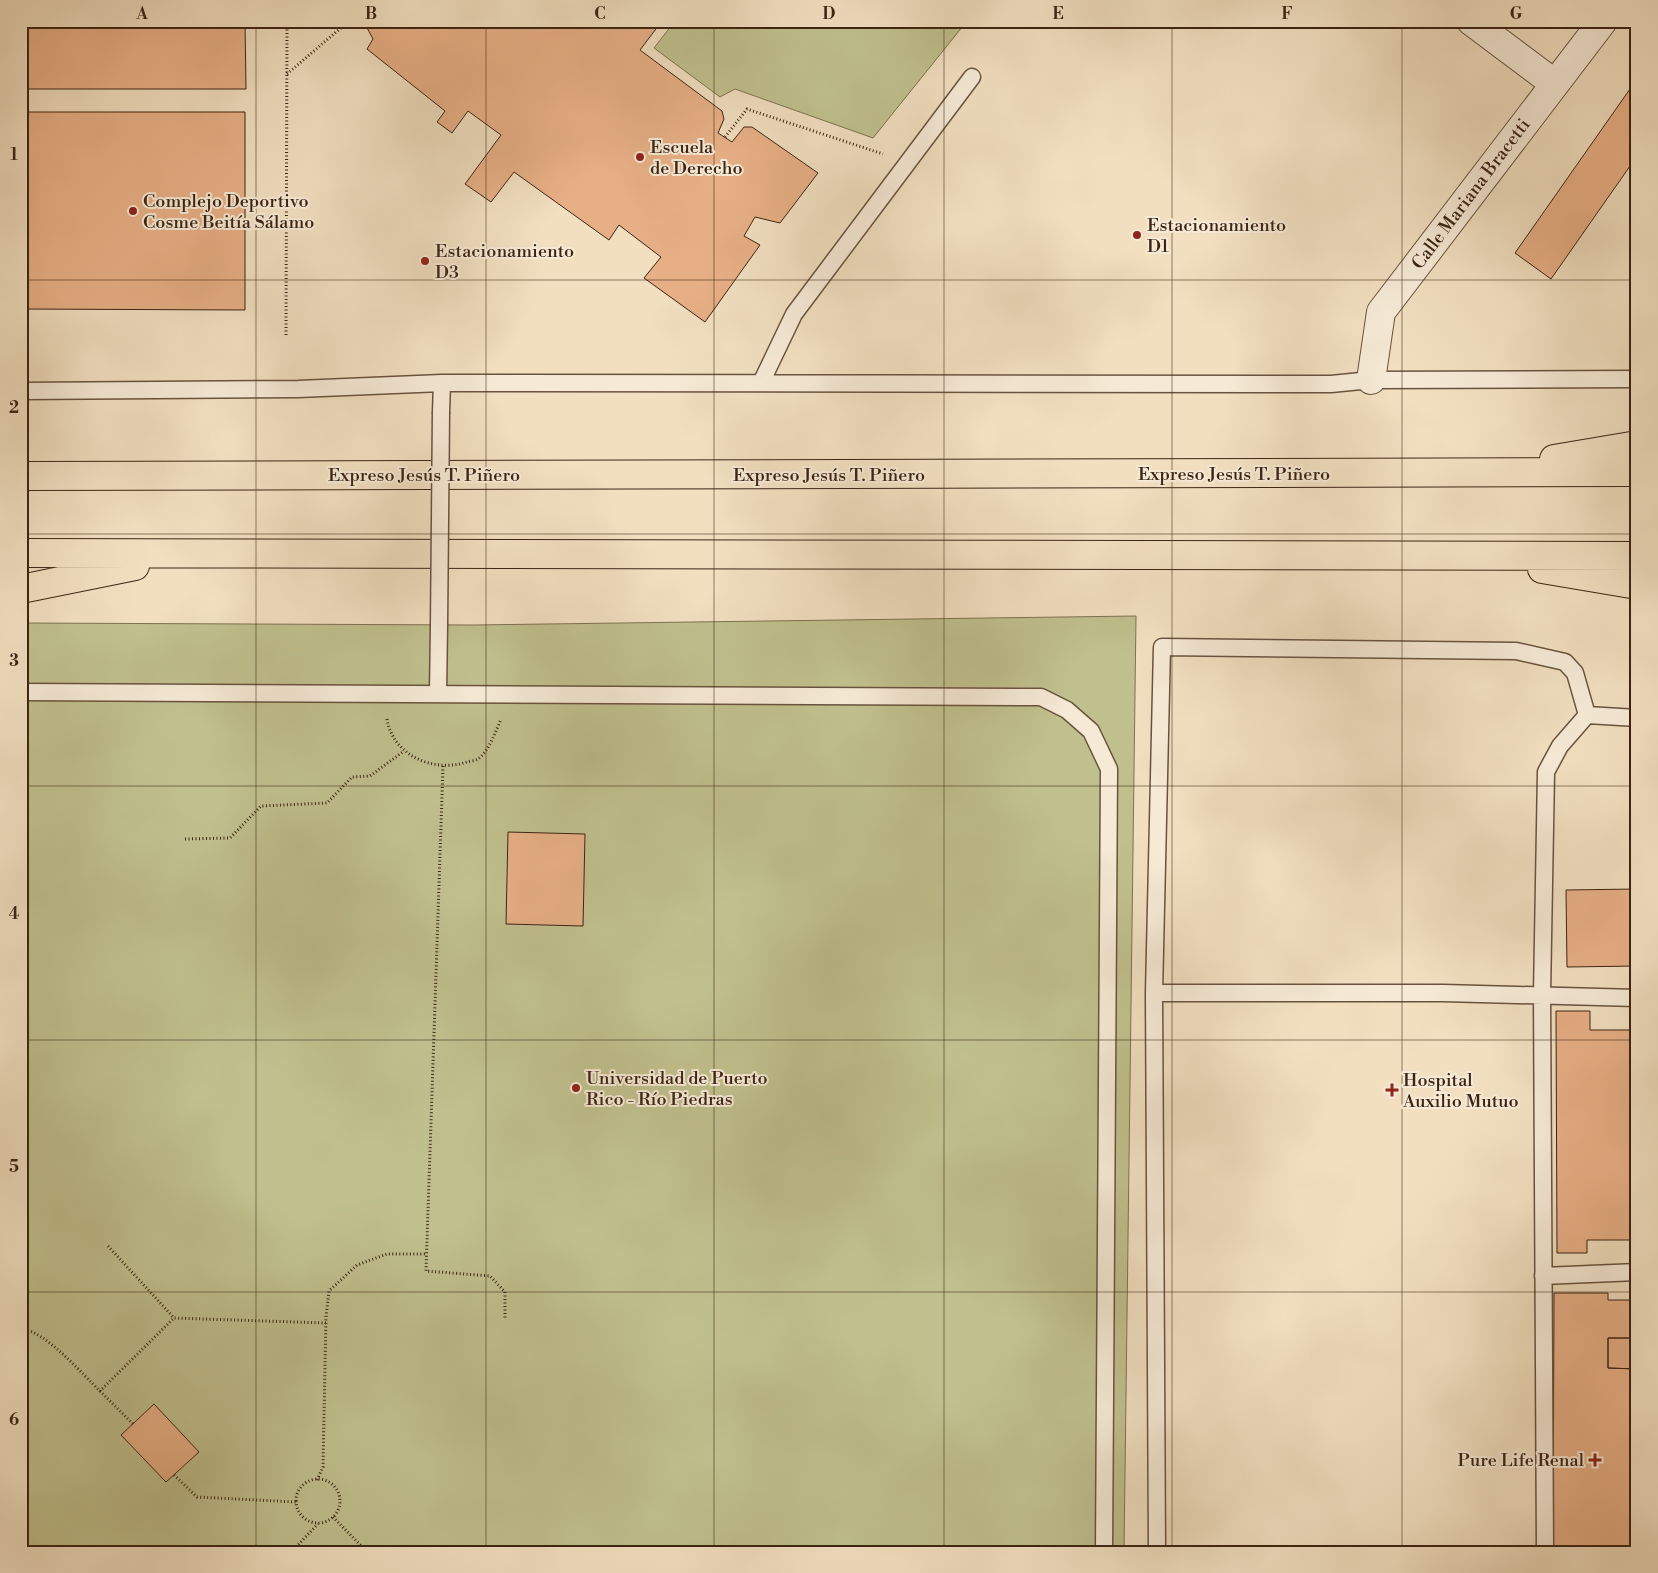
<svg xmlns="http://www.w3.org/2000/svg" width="1658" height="1573" viewBox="0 0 1658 1573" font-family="'Libre Bodoni',serif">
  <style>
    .green { fill: #c0c08e; stroke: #7e7250 }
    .building { fill: #e7af86; stroke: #3c2413 }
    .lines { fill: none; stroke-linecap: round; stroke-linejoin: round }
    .lane-casing { stroke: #69533e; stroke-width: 19 }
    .street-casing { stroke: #69533e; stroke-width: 30 }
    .highway-casing { stroke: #3c2413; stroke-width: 30 }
    .path { stroke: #3c2413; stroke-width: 3; stroke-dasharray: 1 2.5; stroke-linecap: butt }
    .lane { stroke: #f6ead6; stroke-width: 16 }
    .street { stroke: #f6ead6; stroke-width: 28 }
    .highway { stroke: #f1dfc0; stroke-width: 28 }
    .lane-bridge-casing { stroke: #69533e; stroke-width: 19; stroke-linecap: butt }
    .lane-bridge { stroke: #f6ead6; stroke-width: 16 }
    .grid { fill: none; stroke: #3c2413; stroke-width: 1; stroke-opacity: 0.55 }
    .poi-dot { fill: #8f2418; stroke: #f6ead6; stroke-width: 2 }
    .labels { text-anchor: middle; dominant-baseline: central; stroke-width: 4; stroke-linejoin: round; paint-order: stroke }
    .poi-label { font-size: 18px; fill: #3c2413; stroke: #f6ead6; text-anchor: start }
    .street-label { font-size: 18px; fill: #3c2413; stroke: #f6ead6 }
    .neatline { fill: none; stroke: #3c2413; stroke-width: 2 }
    .grid-label { font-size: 16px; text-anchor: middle; font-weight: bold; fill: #3c2413 }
  </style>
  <rect width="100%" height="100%" fill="#f1dfc0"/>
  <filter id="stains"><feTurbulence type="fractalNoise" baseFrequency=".004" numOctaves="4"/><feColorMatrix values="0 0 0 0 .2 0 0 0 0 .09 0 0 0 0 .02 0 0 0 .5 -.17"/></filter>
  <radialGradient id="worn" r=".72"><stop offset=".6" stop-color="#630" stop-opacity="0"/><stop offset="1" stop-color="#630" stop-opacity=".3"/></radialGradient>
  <!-- green -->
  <path class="green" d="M675 21H967L873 138 735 89 720 97 654 48Z
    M1136 616 1124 1552H21V623L474 625Z"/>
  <!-- building -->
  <path class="building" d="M21 21H245L246 89H21Z
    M370 21H662L640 50 722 111 724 119 718 133 732 142 744 127H752L818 173 780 223 755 217 744 236 760 245 705 322 644 278 661 257 619 225 609 240 514 172 491 202 465 184 501 135 468 111 452 133 437 122 445 111 367 49 373 39 366 26Z
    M1637 79V156L1551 279 1515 253Z
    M21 112H245V310L21 309Z
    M508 832 585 834 583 926 506 924Z
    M1637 889V966L1567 967 1566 890Z
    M1556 1011H1590V1030H1635V1240H1587V1253H1557Z
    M1554 1293H1608V1300H1637V1338H1608V1368L1637 1369V1552H1553Z
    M1608 1338H1637V1369L1608 1368Z
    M154 1404 199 1452 166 1482 121 1435Z"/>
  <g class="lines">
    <!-- lane casing -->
    <g class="lane-casing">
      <path id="lane" d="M761 383 794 314 972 77
        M21 391 298 389 442 383 1331 384 1371 380 1637 379
        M441 412 442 383
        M21 692 1041 697 1067 710 1091 731 1109 769 1104 1552
        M438 694 439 626
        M1154 993H1443L1637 998
        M1543 1276 1637 1272
        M1157 1552 1154 993 1162 647 1516 651 1565 662 1575 673 1587 715 1637 718
        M1545 1552 1542 994 1546 772 1560 746 1587 715"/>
    </g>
    <!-- street casing -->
    <g class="street-casing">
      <path id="street" d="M1471 21 1555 84
        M1371 380 1381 312 1603 21"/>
    </g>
    <!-- highway casing -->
    <g class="highway-casing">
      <path id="highway" d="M1554 459 1637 445
        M21 476 1637 472
        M21 553 1637 556
        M1542 569 1637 585
        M21 589 135 566"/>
    </g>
    <!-- path -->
    <path class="path" d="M287 74 349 21
      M725 137 747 109 883 154
      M286 335 287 21
      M387 719C393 756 434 773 467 762 470 761 475 761 478 759 489 751 496 731 501 719
      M443 766 426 1271 490 1276 505 1292V1318
      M185 839 230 838 261 806 327 803 352 777 370 776 404 751
      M108 1246 174 1318
      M21 1329C45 1330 83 1375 100 1391L174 1318 326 1323
      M100 1391 133 1424
      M174 1475 197 1497 296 1502
      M296 1501a22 22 0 1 1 44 0a22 22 0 1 1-44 0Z
      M317 1480 323 1467 326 1317 329 1291 357 1265 387 1254H426
      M333 1517 367 1552
      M291 1552 318 1524"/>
    <!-- lane -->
    <use href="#lane" class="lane"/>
    <!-- street -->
    <use href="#street" class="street"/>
    <!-- highway -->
    <use href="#highway" class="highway"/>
    <!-- lane-bridge casing -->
    <g class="lane-bridge-casing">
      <path id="lane-bridge" d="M439 626 441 412"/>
    </g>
    <!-- lane-bridge -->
    <use href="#lane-bridge" class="lane-bridge"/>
  </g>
  <!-- grid -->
  <path class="grid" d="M256 21V1552M486 21V1552M714 21V1552M944 21V1552M1172 21V1552M1402 21V1552M21 280H1637M21 534H1637M21 786H1637M21 1040H1637M21 1292H1637"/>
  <!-- markers -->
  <g class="poi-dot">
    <circle cx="640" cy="157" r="5"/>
    <circle cx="133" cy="211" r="5"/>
    <circle cx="1137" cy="235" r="5"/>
    <circle cx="425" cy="261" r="5"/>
    <circle cx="576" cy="1088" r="5"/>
    <path d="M1389.5 1082.5h5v5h5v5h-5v5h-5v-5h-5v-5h5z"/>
    <path d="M1592.5 1452.5h5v5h5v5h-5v5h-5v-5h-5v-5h5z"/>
  </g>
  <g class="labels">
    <!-- poi labels -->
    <g class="poi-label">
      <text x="650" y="147">Escuela<tspan x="650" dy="21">de Derecho</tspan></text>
      <text x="143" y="201">Complejo Deportivo<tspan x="143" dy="21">Cosme Beitía Sálamo</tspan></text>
      <text x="1147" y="225">Estacionamiento<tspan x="1147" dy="21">D1</tspan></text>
      <text x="435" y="251">Estacionamiento<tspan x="435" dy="21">D3</tspan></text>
      <text x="586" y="1078">Universidad de Puerto<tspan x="586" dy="21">Rico - Río Piedras</tspan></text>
      <text x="1403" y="1080">Hospital<tspan x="1403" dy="21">Auxilio Mutuo</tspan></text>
      <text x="1584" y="1460" text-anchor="end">Pure Life Renal</text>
    </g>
    <!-- street labels -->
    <g class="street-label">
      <text transform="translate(1471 194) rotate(-53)">Calle Mariana Bracetti</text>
      <text x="1234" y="474">Expreso Jesús T. Piñero</text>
      <text x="424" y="475">Expreso Jesús T. Piñero</text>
      <text x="829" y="475">Expreso Jesús T. Piñero</text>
    </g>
  </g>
  <!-- margin -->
  <rect width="1658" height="1573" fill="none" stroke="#f1dfc0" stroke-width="55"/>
  <rect x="28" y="28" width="1602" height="1518" class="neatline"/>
  <g class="grid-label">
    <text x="142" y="19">A</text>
    <text x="371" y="19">B</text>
    <text x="600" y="19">C</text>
    <text x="829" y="19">D</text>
    <text x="1058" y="19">E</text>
    <text x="1287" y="19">F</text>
    <text x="1516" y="19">G</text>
    <text x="14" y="160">1</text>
    <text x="14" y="413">2</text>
    <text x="14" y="666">3</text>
    <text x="14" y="919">4</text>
    <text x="14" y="1172">5</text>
    <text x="14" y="1425">6</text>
  </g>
  <rect width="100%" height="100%" filter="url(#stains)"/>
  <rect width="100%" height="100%" fill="url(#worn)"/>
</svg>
